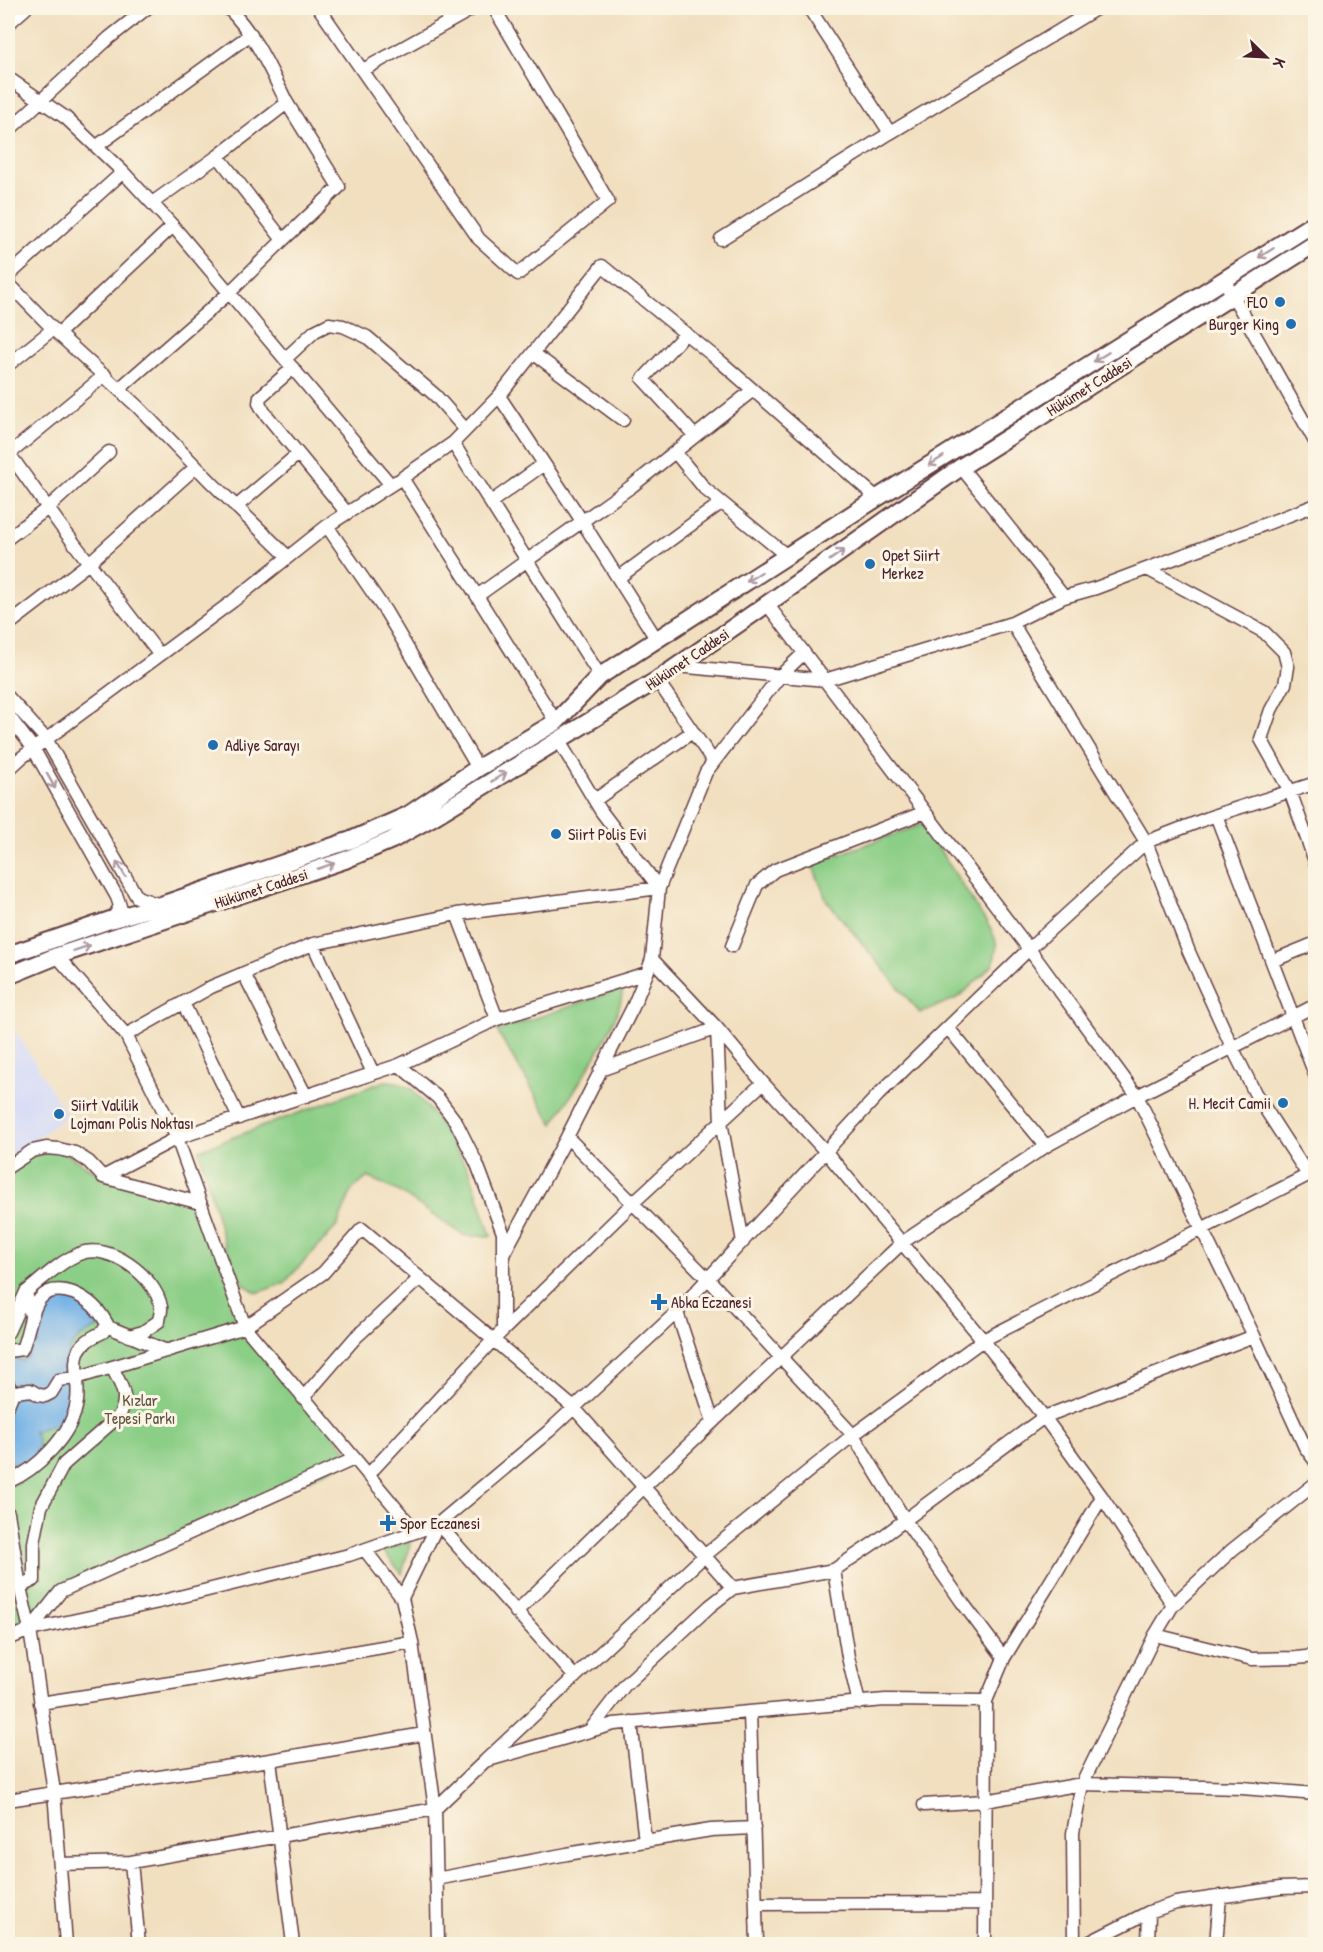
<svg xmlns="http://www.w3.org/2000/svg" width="1323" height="1952" viewBox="0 0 1323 1952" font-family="'Patrick Hand',sans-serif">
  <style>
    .built { fill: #d2d9f9 }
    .green { fill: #8bce86; stroke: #6a7658; stroke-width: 1.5 }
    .water { fill: #74b2e7; stroke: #5f6889; stroke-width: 1.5 }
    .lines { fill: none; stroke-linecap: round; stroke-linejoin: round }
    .minor-casing { stroke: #633c41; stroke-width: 15 }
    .major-casing { stroke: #633c41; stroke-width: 20 }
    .minor { stroke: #fff; stroke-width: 12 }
    .major { stroke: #fff; stroke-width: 16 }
    .oneway { stroke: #ae9aa0 }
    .poi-dot { fill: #1f6fb2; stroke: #fcf5e5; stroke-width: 2 }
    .labels { text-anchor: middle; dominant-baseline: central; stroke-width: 6; stroke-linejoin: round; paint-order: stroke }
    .poi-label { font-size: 16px; fill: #4a1f2b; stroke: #fcf5e5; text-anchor: start }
    .street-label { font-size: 16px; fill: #4a1f2b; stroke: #fcf5e5 }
    .park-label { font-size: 16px; fill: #5e5446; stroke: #fcf5e5 }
  </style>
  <rect width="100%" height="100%" fill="#fcf5e5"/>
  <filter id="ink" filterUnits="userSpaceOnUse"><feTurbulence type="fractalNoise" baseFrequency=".0167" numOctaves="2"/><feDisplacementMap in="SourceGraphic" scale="12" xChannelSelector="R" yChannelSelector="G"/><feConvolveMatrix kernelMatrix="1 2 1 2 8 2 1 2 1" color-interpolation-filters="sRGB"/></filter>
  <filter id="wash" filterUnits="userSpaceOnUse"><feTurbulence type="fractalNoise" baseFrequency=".008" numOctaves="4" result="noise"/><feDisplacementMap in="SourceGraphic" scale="24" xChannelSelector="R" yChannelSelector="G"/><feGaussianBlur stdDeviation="1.35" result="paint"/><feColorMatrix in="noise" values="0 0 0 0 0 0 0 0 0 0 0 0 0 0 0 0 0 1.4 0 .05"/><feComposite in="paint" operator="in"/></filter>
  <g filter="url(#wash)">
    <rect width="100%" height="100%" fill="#f1dfbf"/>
    <!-- built -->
    <path class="built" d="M8 1018 67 1116 8 1159Z"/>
    <!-- green -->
    <path class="green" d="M923 824 992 931 997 945 993 965 959 997 920 1013 827 901 812 864Z
      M622 989C625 1018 570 1096 553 1124L497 1031Z
      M385 1081 397 1082 412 1089 436 1118 470 1172 491 1236H465L398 1191 368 1177 352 1190 337 1226 284 1283 257 1293 246 1286 229 1262 199 1150Z
      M59 1149 103 1177 200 1203 245 1327 354 1459 61 1591 30 1630 8 1639V1167L16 1160Z
      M411 1541 402 1574 382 1550Z"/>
    <!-- water -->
    <path class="water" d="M60 1295C79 1301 89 1305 101 1321L100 1326C90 1332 78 1336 71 1348 59 1368 84 1404 64 1419 56 1425 44 1428 34 1431 36 1437 39 1444 38 1450 35 1465 19 1468 8 1460V1355L22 1361 27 1357 28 1344H37C37 1320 32 1301 60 1295Z"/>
  </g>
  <g filter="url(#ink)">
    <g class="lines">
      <!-- minor casing -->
      <g class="minor-casing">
        <path id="minor" d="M319 8 479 239 518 274 608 201 494 8
          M1074 8 1080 18
          M8 24 26 8
          M363 70 474 8
          M8 78 66 118 123 172 173 226 391 485
          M8 131 109 38 147 8
          M890 133 1097 8
          M97 146 251 34
          M152 203 218 156 287 103C270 69 255 34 228 8
          M721 239 890 133 809 8
          M283 240 339 187 287 103
          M8 276 123 172
          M1224 280 1316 443
          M8 283 53 329 138 407 212 483 288 557
          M59 333 173 226
          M686 333 643 379 695 436
          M533 353 623 420
          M285 359 315 331 329 324 343 326 367 337 435 395 465 429
          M8 365 53 329
          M293 368 260 397 259 403 264 412 347 513
          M119 389 229 293 283 240 218 156
          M499 396 582 521 657 640
          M453 443 600 676
          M8 452 60 525 159 654
          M675 452 705 489 787 556
          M8 455 105 375
          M961 467 1064 597
          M491 502 544 464
          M236 507 298 454
          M327 526 386 612 478 768
          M8 538 48 508 109 452
          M1147 569 1264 632 1284 652 1288 667 1285 684 1271 710 1261 739 1290 791 1316 864
          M618 578 721 503
          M477 596 402 478 453 443 499 396 602 266 721 362 877 498
          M767 604 1029 949 1137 1096 1254 1336 1305 1447 1316 1462
          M1012 623 1146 842 1189 952 1232 1047 1255 1093 1308 1175
          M8 625 89 563 196 467
          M677 666 825 680 1012 623 1064 597 1096 588 1316 505
          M657 680 713 761
          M8 697 46 739 137 897 160 905
          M8 715 33 748 117 897 120 906 113 919
          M556 722 477 596 632 486 753 390
          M8 770 21 758 233 601 327 526 397 481
          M595 800 692 732
          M1216 815 1316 1077
          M457 914 497 1019
          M313 944 457 914 659 888 601 811 559 741
          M732 946 757 885 775 870 925 812
          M57 956 126 1035
          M652 959 717 1028 763 1083 826 1152 983 1340 1044 1417 1102 1497 1173 1605
          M1272 961 1316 943
          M244 974 306 1096
          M183 1003 239 1118
          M717 1028 721 1122 743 1242
          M948 1028 1046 1146
          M399 1065 438 1098 456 1122 477 1164 503 1233V1330
          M600 1070 717 1028
          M567 1137 712 1283 853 1435 905 1520 962 1602 1004 1658
          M8 1167 32 1151 46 1148 59 1149 75 1153 89 1162 103 1177 200 1203
          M103 1177 177 1138 126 1035 211 987 313 944 373 1073
          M503 1255 567 1137 633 1007 647 973 652 959 659 888 706 772 780 676 804 653
          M26 1292C40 1281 62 1260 79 1254 109 1241 156 1277 161 1307 162 1311 159 1317 159 1321L143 1332 129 1336
          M677 1312 713 1422
          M106 1326 167 1351
          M8 1332 26 1292 31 1316
          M8 1351 22 1349C33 1323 30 1279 73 1293 88 1299 99 1309 107 1324L103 1332C62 1350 81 1367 77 1401 73 1435 36 1470 8 1482
          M8 1384 12 1395 8 1405
          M8 1393 30 1390 39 1395 45 1396 51 1393 59 1380 76 1378 245 1327 323 1273 362 1229 574 1408 733 1588
          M303 1398 355 1338 420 1278
          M368 1475 494 1339 636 1200 763 1083
          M8 1513 20 1587
          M438 1524 575 1677
          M416 1532 245 1327 177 1138 399 1065 497 1019 647 973
          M365 1550 402 1598 412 1642 435 1809 438 1944
          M834 1570 848 1657 859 1703
          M402 1598 438 1524
          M516 1612 644 1487 903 1242 1046 1146 1137 1096 1316 1005
          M30 1630 61 1591 354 1459
          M1155 1635 1252 1659 1296 1658 1316 1656
          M8 1639 30 1630 159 1602 349 1555 438 1524 549 1431 677 1312 879 1094 1029 949 1146 842 1216 815 1316 783
          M40 1703 177 1682 412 1642
          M750 1712 757 1944
          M631 1722 645 1841
          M591 1729 625 1685 710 1606 733 1588 834 1570 874 1543 1044 1417 1254 1336
          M270 1760 293 1944
          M485 1761 704 1556 853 1435 983 1340 1316 1171
          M8 1800 270 1760 424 1734
          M924 1805 985 1801 1082 1784 1242 1788 1316 1794
          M131 1862 139 1944
          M60 1864 131 1862 435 1809 485 1761 614 1724 885 1700 986 1701
          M436 1879 567 1854 711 1830 754 1828
          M756 1904 985 1903
          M66 1944 54 1792 30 1630 20 1587 34 1580V1543L41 1507 64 1464 119 1416C130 1396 121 1386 112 1367
          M985 1944 986 1701 1004 1658 1102 1497
          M1074 1944 1073 1833 1082 1784 1155 1635 1173 1605 1232 1550 1316 1483
          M1086 1944 1149 1912 1176 1903 1280 1888 1316 1887
          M1148 1944 1149 1912
          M1216 1944 1220 1896"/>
      </g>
      <!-- major casing -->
      <g class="major-casing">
        <path id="major" d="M8 955 113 919 161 905 351 840 408 815 478 768 556 722 600 676 877 498 1316 222
          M8 976 57 956 345 860 392 840 433 817 657 680 767 604 961 467 1316 243"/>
      </g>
      <!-- minor -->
      <use href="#minor" class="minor"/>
      <!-- major -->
      <use href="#major" class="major"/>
    </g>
    <!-- one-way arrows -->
    <defs><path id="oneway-shaft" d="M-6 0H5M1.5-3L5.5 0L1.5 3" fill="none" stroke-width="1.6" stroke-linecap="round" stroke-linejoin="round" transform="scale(1.5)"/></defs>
    <g class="oneway">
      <use href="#oneway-shaft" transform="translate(1266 253) rotate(148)"/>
      <use href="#oneway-shaft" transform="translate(1101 357) rotate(148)"/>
      <use href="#oneway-shaft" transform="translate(936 461) rotate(148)"/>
      <use href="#oneway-shaft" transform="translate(837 555) rotate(-35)"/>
      <use href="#oneway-shaft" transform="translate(754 577) rotate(147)"/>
      <use href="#oneway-shaft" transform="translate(499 777) rotate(-31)"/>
      <use href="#oneway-shaft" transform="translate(51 781) rotate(61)"/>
      <use href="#oneway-shaft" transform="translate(326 866) rotate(-18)"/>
      <use href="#oneway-shaft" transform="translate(121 869) rotate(-120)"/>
      <use href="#oneway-shaft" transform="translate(82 948) rotate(-18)"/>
    </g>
  </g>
  <!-- markers -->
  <g class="poi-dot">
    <circle cx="1280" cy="302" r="6"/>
    <circle cx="1291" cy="324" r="6"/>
    <circle cx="870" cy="564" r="6"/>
    <circle cx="213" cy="745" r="6"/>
    <circle cx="556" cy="834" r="6"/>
    <circle cx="1283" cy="1103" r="6"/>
    <circle cx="59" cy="1114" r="6"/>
    <path d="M656 1293h6v6h6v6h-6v6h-6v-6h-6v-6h6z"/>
    <path d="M385 1514h6v6h6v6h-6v6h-6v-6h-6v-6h6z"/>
  </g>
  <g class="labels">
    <!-- poi labels -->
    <g class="poi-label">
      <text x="1268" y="302" text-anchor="end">FLO</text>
      <text x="1279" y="324" text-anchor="end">Burger King</text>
      <text x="882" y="555">Opet Siirt<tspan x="882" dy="18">Merkez</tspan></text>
      <text x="225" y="745">Adliye Sarayı</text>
      <text x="568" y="834">Siirt Polis Evi</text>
      <text x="1271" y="1103" text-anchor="end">H. Mecit Camii</text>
      <text x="71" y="1105">Siirt Valilik<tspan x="71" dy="18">Lojmanı Polis Noktası</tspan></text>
      <text x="671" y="1302">Abka Eczanesi</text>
      <text x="400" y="1523">Spor Eczanesi</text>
    </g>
    <!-- street labels -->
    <g class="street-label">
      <text transform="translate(1089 386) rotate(-32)">Hükümet Caddesi</text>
      <text transform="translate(687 659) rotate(-34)">Hükümet Caddesi</text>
      <text transform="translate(261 888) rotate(-18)">Hükümet Caddesi</text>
    </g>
    <!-- park labels -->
    <g class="park-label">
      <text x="140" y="1400">Kızlar<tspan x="140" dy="18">Tepesi Parkı</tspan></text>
    </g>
  </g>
  <!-- margin -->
  <rect width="1323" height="1952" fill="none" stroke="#fcf5e5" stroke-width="30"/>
  <!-- north arrow -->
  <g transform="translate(1266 57) rotate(114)" stroke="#fcf5e5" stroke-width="4.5" paint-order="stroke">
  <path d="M0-4.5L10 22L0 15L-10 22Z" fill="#4a1f2b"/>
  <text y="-9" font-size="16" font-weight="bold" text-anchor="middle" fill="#4a1f2b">K</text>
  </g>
</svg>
